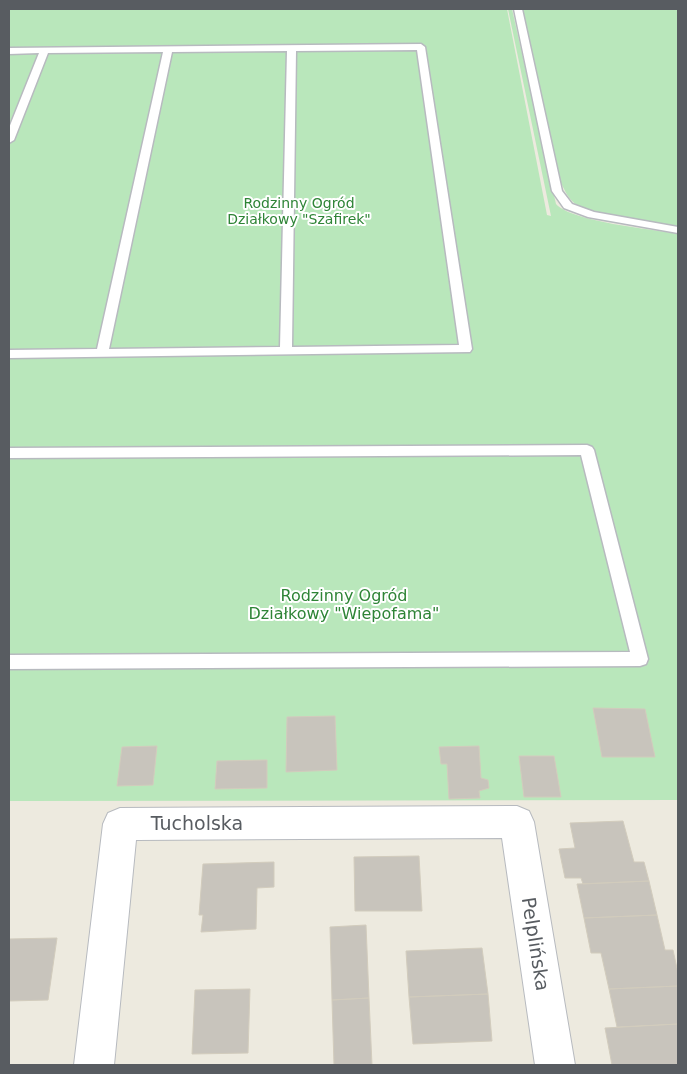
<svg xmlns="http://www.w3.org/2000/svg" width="687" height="1074" viewBox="0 0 687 1074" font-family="'DejaVu Sans',sans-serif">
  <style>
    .green { fill: #b9e7bb }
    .building { fill: #c8c4bc; stroke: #d2ccbd }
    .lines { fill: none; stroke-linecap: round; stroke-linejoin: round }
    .service-casing { stroke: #b7babf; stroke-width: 3 }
    .minor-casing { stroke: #b7babf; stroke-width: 2 }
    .service { fill: #fff; fill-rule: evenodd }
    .minor { fill: #fff; fill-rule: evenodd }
    .labels { text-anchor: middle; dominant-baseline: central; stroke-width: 4; stroke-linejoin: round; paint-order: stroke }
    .far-park-label { font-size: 14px; fill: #2e8436; stroke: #fff }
    .park-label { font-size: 16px; fill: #2e8436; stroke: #fff }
    .near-street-label { font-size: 19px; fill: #585c61; stroke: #fff }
  </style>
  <rect width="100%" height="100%" fill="#edeadf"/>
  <!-- green -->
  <path class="green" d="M9 9H507L547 215 551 216 508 9H512L556 204C572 222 652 229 678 234V800L9 801Z
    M521 9H678V228C650 223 600 219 577 205 569 200 565 191 561 183Z"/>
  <!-- building -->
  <path class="building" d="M593 708 645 709 655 757H602Z
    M335 716 337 770 286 772 287 717Z
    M157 746 153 785 117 786 122 747Z
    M479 746 481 778 488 780 489 788 479 791 480 798 449 799 447 764H441L439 747Z
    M519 756H554L561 797H524Z
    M267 760V788L215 789 217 761Z
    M623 821 634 862H644L649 881 583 884 581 878H565L559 849 575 848 570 823Z
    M419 856 422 911H355L354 857Z
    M274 862V887L257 888 256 929 201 932 203 915H199L203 864Z
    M649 881 657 915 584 918 577 884Z
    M657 915 665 950H673L678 973V986L609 989 601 953H591L584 918Z
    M366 925 369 998 332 1000 330 927Z
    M57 938 48 1000 9 1001V939Z
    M482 948 488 994 409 997 406 951Z
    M678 986V1024L617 1027 609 989Z
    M250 989 248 1053 192 1054 195 990Z
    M488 994 492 1041 413 1044 409 997Z
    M369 998 372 1065H334L332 1000Z
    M678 1024V1065H612L605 1028Z"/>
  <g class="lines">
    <!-- service casing -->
    <g class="service-casing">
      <path id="service" d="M514 9H522L562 191 572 204 594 212 678 227V233L588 217 564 208 552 191Z
        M421 44 425 47 472 349 470 352 9 358V350L97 349 163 52 48 53 14 140 9 143V128L39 53 9 54V48ZM417 50 459 345 292 347 296 51ZM287 51 280 347 109 349 172 52Z
        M587 445 592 447 594 450 648 659 646 664 640 666 9 669V655L630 652 581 455 9 458V448Z"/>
    </g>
    <!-- minor casing -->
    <g class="minor-casing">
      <path id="minor" d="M517 806 529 811 534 822 575 1065H535L502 838 136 840 114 1065H74L103 824 108 813 120 808Z"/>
    </g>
    <!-- service -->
    <use href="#service" class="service"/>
    <!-- minor -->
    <use href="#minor" class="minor"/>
  </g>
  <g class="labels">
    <!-- far-park labels -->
    <g class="far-park-label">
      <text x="299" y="203">Rodzinny Ogród<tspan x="299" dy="16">Działkowy "Szafirek"</tspan></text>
    </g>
    <!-- park labels -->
    <g class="park-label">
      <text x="344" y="595">Rodzinny Ogród<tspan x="344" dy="18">Działkowy "Wiepofama"</tspan></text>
    </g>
    <!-- near-street labels -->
    <g class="near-street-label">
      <text x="197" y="823">Tucholska</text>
      <text transform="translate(536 944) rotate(81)">Pelplińska</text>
    </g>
  </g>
  <!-- border -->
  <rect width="687" height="1074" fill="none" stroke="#585c61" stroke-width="20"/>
</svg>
